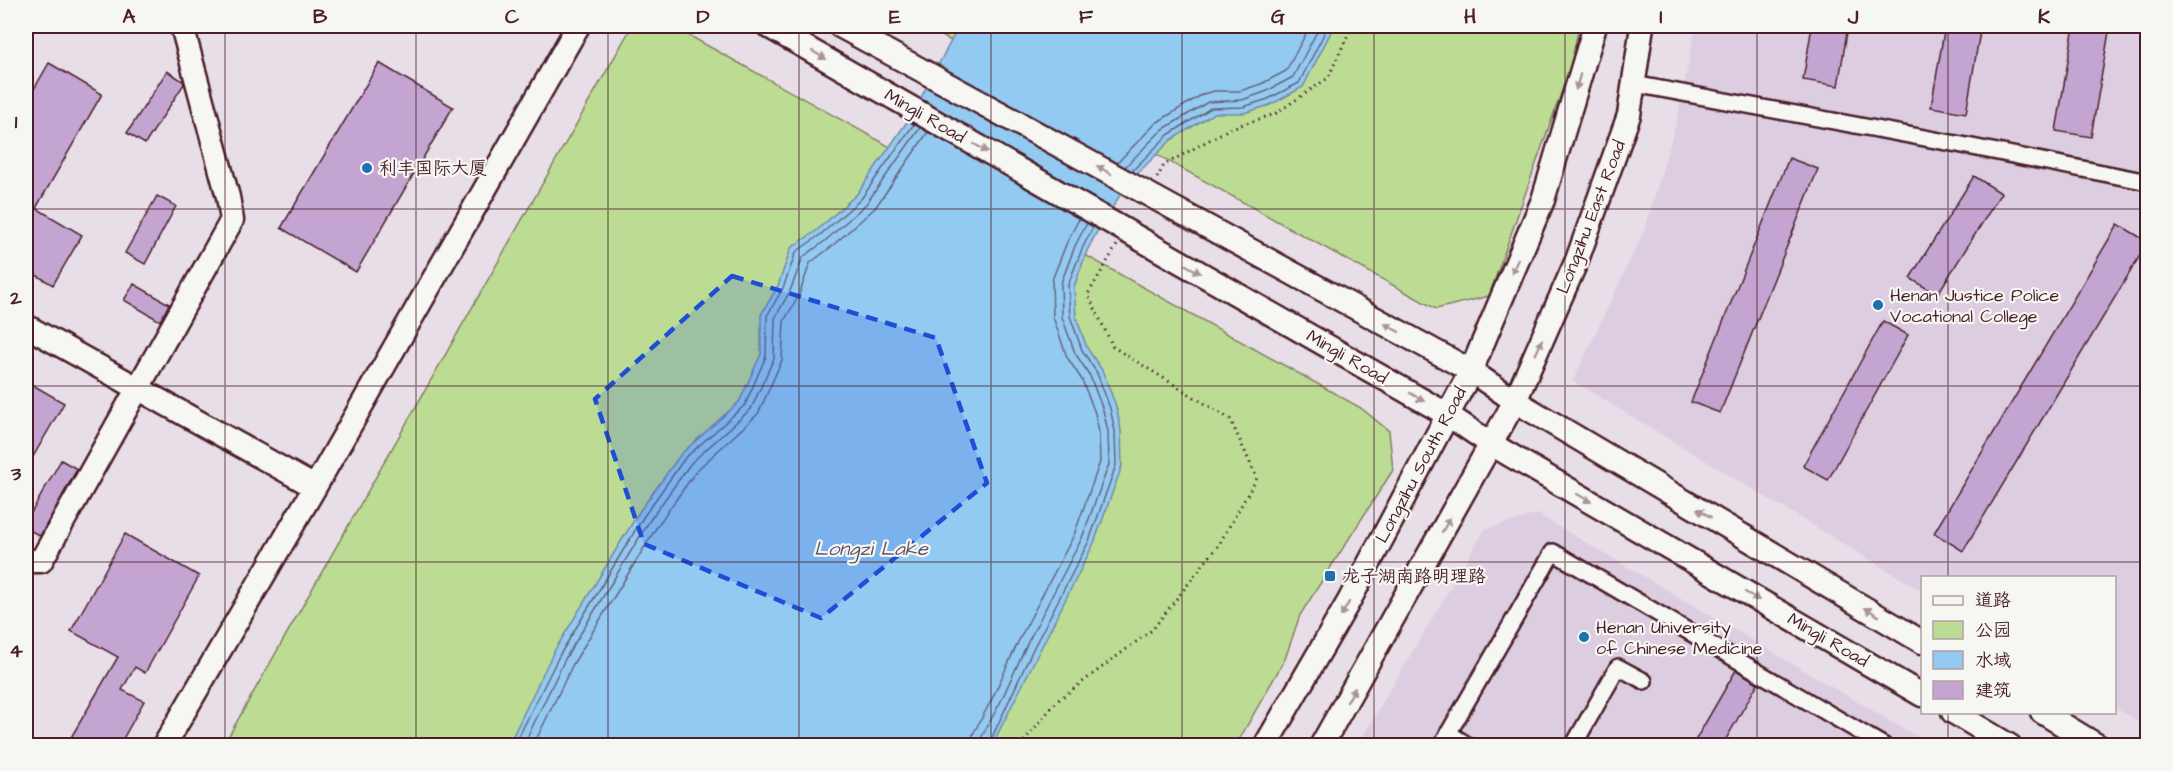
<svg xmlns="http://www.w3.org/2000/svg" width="2173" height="771" viewBox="0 0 2173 771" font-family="'Architects Daughter','LXGW WenKai TC',sans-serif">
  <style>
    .built { fill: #dccde1 }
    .green { fill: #bcdc94; stroke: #837e60; stroke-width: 1.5 }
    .water { fill: #93caf2; stroke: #7686a2; stroke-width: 1.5 }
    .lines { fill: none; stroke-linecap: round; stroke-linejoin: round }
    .shore { stroke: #67637b; stroke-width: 1.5 }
    .building { fill: #c4a5d1; stroke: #4a1f2b; stroke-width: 1.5 }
    .street-casing { stroke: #4a1f2b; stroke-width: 20 }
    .secondary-casing { stroke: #4a1f2b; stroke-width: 27 }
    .path { stroke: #4a1f2b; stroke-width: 3; stroke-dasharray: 1.5 4.5; stroke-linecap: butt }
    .street { stroke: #f6f6f2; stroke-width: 15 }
    .secondary { stroke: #f6f6f2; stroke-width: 22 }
    .secondary-bridge-casing { stroke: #4a1f2b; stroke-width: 27; stroke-linecap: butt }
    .secondary-bridge { stroke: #f6f6f2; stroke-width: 22 }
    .oneway { fill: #a99598 }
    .marked { fill: #1d4ed8; fill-opacity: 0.2; stroke: #1d4ed8; stroke-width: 4.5; stroke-dasharray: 12 8; stroke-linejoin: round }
    .grid { fill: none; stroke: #4a1f2b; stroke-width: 1.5; stroke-opacity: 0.55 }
    .poi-dot { fill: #1f6fb2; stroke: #f6f6f2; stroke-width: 2 }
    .labels { text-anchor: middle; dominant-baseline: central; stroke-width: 4.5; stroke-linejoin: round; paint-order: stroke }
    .street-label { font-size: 18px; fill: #4a1f2b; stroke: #f6f6f2 }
    .poi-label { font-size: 18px; fill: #4a1f2b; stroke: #f6f6f2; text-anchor: start }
    .water-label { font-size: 20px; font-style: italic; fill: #605267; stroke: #f6f6f2 }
    .neatline { fill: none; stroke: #4a1f2b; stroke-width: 2 }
    .grid-label { font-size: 20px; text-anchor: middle; font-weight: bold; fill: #4a1f2b }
  </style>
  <rect width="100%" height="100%" fill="#e7dee8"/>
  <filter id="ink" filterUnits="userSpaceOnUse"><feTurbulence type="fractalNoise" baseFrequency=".0167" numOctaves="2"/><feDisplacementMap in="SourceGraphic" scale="12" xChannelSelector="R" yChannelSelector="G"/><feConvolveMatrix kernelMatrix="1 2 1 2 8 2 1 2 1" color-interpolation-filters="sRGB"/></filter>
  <g filter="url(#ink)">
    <!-- built -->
    <path class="built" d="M1696 26H2147V727L2115 707 2114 578H1922V591L1573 381 1645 229 1677 120Z
      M1537 514 1931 745 1357 746 1485 529Z"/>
    <!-- green -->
    <path class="green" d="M649 26H672L1361 408 1389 431 1393 470 1300 615 1285 659 1236 745 223 746 631 28Z
      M924 26H1579L1571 65 1489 296 1436 309Z"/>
    <!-- water -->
    <path class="water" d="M959 26H1334L1303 87 1270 105 1244 113H1214L1171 140 1128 183 1099 228 1087 251 1074 287 1076 316 1087 348 1102 370 1116 406 1121 430 1122 466 1094 543 992 745 508 746 553 653 639 512 681 454 739 402 761 354V315L778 286 791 248 816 231 857 194 911 116Z"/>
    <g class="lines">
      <!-- shore -->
      <path class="shore" d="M1117 163 1156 123 1203 94 1214 91H1240L1261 84 1286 71 1310 26
        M1125 167 1162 130 1208 102 1242 100 1265 92 1293 77 1320 26
        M1132 171 1168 135 1211 108 1243 107 1268 99 1299 83 1328 26
        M514 746 559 656 644 516 685 458 745 405 766 356 767 316 783 288 796 252 820 235 861 199 914 124
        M523 746 565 659 650 520 691 463 751 409 774 358 775 318 790 291 803 257 825 241 866 204 920 128
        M533 746 573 664 658 525 697 470 758 414 782 360 784 321 799 295 810 263 831 247 875 208 928 132
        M971 746 973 734 992 699 1019 640 1074 535 1100 462 1099 432 1095 413 1082 380 1067 357 1053 317 1052 280 1067 242 1079 219
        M980 746 981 738 1000 703 1027 644 1082 538 1109 464 1108 431 1103 410 1090 376 1075 353 1062 317 1061 283 1075 246 1087 223
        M988 746 1034 647 1089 541 1116 465 1115 431 1110 408 1097 373 1082 350 1070 316 1068 285 1082 249 1093 227"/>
    </g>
    <!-- building -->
    <path class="building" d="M1812 26H1848L1838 86 1803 80Z
      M1945 26H1981L1966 113 1931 107Z
      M2074 26H2110L2091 137 2056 131Z
      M49 63 102 94 36 208 82 235 53 285 26 269V103Z
      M379 63 453 107 356 272 281 228Z
      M167 71 183 81 184 84 145 144 127 133Z
      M1789 158 1818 169 1720 413 1691 402Z
      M1974 176 2001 193 1937 295 1910 278Z
      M157 196 176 206 145 264 125 253Z
      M2118 224 2148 242 1963 551 1934 533Z
      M134 284 169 304 160 321 124 300Z
      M1883 321 1908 335 1828 480 1803 466Z
      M26 381 64 403 26 469Z
      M61 460 77 469 40 536 26 528V522Z
      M125 534 199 576 145 673 135 667 122 690 144 701 119 746H66L118 657 71 631Z
      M1736 670 1758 683 1722 746H1692Z"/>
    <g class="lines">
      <!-- street casing -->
      <g class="street-casing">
        <path id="street" d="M1634 84 1957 144 2148 182
          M1448 733 1469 746
          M1441 746 1553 552 1884 746
          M1573 746 1618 667 1644 681"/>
      </g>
      <!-- secondary casing -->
      <g class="secondary-casing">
        <path id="secondary" d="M768 26 894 98
          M840 26 912 65
          M1155 198 1471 371 1515 401 1922 642
          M1142 240 1448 415 1491 444 1922 695
          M26 326 315 487
          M26 561H41L232 220 228 197 182 26
          M1953 712 2010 746
          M2042 712 2098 746
          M164 746 315 487 578 26
          M1265 746 1349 601 1471 371 1543 200 1595 26
          M1321 746 1515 401 1577 260 1629 115 1642 26"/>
      </g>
      <!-- path -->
      <path class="path" d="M1157 178 1164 165 1231 128 1275 114 1328 78 1352 26
        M1020 746 1057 701 1152 630 1218 546 1257 478 1230 419 1113 347 1088 294 1117 245"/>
      <!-- street -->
      <use href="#street" class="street"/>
      <!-- secondary -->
      <use href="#secondary" class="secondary"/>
      <!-- secondary-bridge casing -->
      <g class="secondary-bridge-casing">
        <path id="secondary-bridge" d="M912 65 1155 198
          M894 98 1142 240"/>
      </g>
      <!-- secondary-bridge -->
      <use href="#secondary-bridge" class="secondary-bridge"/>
    </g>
    <!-- one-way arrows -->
    <defs><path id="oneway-solid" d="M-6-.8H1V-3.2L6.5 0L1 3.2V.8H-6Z" transform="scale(1.5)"/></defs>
    <g class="oneway">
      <use href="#oneway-solid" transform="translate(819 55) rotate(30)"/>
      <use href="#oneway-solid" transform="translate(1578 82) rotate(106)"/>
      <use href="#oneway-solid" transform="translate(981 148) rotate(30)"/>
      <use href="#oneway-solid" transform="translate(1104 170) rotate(-151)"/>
      <use href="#oneway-solid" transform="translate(1515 266) rotate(113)"/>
      <use href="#oneway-solid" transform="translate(1193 269) rotate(30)"/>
      <use href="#oneway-solid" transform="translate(1392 328) rotate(-151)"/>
      <use href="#oneway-solid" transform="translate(1539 347) rotate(-66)"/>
      <use href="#oneway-solid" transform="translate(1417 397) rotate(30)"/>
      <use href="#oneway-solid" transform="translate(1584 498) rotate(30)"/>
      <use href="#oneway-solid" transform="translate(1704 513) rotate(-149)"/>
      <use href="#oneway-solid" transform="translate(1446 525) rotate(-61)"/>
      <use href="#oneway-solid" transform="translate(1752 596) rotate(30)"/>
      <use href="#oneway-solid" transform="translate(1345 609) rotate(120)"/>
      <use href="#oneway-solid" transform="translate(1872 612) rotate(-149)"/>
      <use href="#oneway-solid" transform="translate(1351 695) rotate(-60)"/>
    </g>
  </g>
  <!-- marked area -->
  <path class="marked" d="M732 276 936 338 987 483 821 618 644 544 595 399Z"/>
  <!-- grid -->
  <path class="grid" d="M225 26V746M416 26V746M608 26V746M799 26V746M991 26V746M1182 26V746M1374 26V746M1565 26V746M1757 26V746M1948 26V578M26 209H2148M26 386H2148M26 562H2148M1948 712V746"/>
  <!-- markers -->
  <g class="poi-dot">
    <circle cx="367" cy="168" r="6"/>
    <circle cx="1878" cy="305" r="6"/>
    <rect x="1324" y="570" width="12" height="12" rx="3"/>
    <circle cx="1584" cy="637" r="6"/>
  </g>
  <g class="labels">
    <!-- street labels -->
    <g class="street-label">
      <text transform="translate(925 116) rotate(30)">Mingli Road</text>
      <text transform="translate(1591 217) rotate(-69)">Longzihu East Road</text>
      <text transform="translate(1347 357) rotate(30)">Mingli Road</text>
      <text transform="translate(1421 465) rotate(-62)">Longzihu South Road</text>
      <text transform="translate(1828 640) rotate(30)">Mingli Road</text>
    </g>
    <!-- poi labels -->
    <g class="poi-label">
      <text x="379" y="168">利丰国际大厦</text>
      <text x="1890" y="295">Henan Justice Police<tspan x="1890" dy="21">Vocational College</tspan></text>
      <text x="1342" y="576">龙子湖南路明理路</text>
      <text x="1596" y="627">Henan University<tspan x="1596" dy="21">of Chinese Medicine</tspan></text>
    </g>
    <!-- water labels -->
    <g class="water-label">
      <text x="871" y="549">Longzi Lake</text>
    </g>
  </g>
  <!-- margin -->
  <rect width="2173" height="771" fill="none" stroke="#f6f6f2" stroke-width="66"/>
  <!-- legend -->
  <rect x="1921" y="576" width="195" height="138" fill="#f6f6f2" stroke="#b1a0a2" stroke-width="1.5"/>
  <rect x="1933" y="596" width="30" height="9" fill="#f6f6f2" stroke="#b1a0a2" stroke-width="1.5"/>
  <text x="1975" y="606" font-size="18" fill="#4a1f2b">道路</text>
  <rect x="1933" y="621" width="30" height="18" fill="#bcdc94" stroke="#b1a0a2" stroke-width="1.5"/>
  <text x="1975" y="636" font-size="18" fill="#4a1f2b">公园</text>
  <rect x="1933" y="651" width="30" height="18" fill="#93caf2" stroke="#b1a0a2" stroke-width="1.5"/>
  <text x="1975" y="666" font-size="18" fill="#4a1f2b">水域</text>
  <rect x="1933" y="681" width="30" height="18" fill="#c4a5d1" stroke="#b1a0a2" stroke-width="1.5"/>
  <text x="1975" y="696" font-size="18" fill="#4a1f2b">建筑</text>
  <rect x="33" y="33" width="2107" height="705" class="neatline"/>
  <g class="grid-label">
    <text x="129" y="23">A</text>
    <text x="320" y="23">B</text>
    <text x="512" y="23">C</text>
    <text x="703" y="23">D</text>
    <text x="895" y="23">E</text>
    <text x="1086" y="23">F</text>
    <text x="1278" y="23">G</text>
    <text x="1470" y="23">H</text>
    <text x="1661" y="23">I</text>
    <text x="1853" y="23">J</text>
    <text x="2044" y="23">K</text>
    <text x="16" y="128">1</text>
    <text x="16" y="304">2</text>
    <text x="16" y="480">3</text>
    <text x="16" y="657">4</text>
  </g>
</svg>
